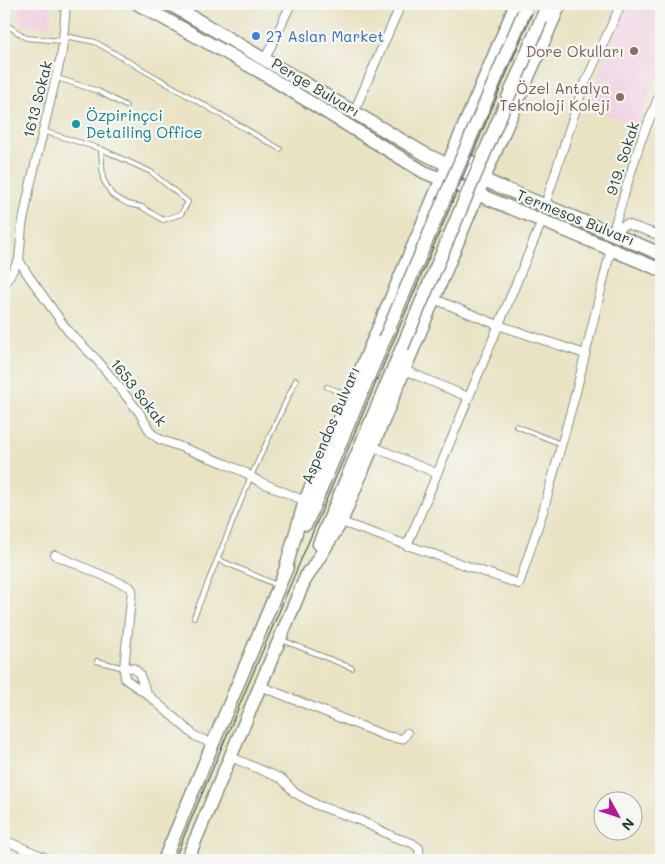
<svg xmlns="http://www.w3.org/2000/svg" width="665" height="864" viewBox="0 0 665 864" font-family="Mali,sans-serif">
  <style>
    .built { fill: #f1d0e3 }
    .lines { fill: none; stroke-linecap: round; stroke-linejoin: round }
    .service-casing { stroke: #84907c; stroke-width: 6 }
    .minor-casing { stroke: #84907c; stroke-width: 10 }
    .primary-casing { stroke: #84907c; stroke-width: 15 }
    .service { stroke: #fff; stroke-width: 4 }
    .minor { stroke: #fff; stroke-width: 8 }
    .primary { stroke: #fff; stroke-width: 12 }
    .tram { stroke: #1f3d34; stroke-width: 1 }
    .primary-bridge-casing { stroke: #84907c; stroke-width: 15; stroke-linecap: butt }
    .primary-bridge { stroke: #fff; stroke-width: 12 }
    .shop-dot { fill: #3f7fe0; stroke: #f6f6f2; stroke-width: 2 }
    .education-dot { fill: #8d6e63; stroke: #f6f6f2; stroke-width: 2 }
    .culture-dot { fill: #0f9aa8; stroke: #f6f6f2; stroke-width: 2 }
    .labels { text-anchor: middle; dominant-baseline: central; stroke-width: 4.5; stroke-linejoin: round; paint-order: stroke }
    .shop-label { font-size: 15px; fill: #366cbe; stroke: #f6f6f2; text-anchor: start }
    .education-label { font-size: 15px; fill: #785e54; stroke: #f6f6f2; text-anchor: end }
    .street-label { font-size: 15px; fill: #1f3d34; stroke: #f6f6f2 }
    .culture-label { font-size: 15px; fill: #0d838f; stroke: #f6f6f2; text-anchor: start }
  </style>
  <rect width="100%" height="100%" fill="#f6f6f2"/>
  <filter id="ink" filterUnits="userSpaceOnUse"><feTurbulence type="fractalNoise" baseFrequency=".02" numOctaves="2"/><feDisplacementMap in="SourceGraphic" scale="10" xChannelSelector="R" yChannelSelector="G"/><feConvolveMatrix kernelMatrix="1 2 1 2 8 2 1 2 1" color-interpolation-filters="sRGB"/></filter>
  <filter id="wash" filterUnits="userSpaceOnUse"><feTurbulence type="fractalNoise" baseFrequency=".0096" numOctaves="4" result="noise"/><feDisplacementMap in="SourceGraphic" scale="20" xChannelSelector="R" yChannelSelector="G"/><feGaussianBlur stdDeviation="1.12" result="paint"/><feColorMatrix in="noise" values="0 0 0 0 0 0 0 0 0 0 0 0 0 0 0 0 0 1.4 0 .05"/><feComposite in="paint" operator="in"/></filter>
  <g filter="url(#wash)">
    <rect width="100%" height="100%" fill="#e9e3c3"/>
    <!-- built -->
    <path class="built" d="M21 4H52L50 26 24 25 19 22Z
      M628 4H661V69L639 124 585 109Z"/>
  </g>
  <g filter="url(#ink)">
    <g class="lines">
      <!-- service casing -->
      <g class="service-casing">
        <path id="service" d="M4 23 26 38 62 41 70 37 95 42 280 149
          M57 78 98 91 126 106
          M43 131 101 149 151 172 188 202 181 214 163 220 142 207 128 204 112 195 103 179 101 149
          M327 387 349 395
          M516 426 561 444
          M217 559 277 585
          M194 617 251 476 296 380
          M282 640 352 668
          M97 661 124 668"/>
      </g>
      <!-- minor casing -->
      <g class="minor-casing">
        <path id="minor" d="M265 59 291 4
          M354 112 401 4
          M545 205 582 90 621 4
          M612 234 640 143 661 91
          M612 234 622 226 627 224 661 236
          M19 260 28 275 68 331 98 361 139 412 151 433 159 439 224 463 246 473 258 481 305 501
          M4 285 19 260 22 226 30 186 62 52 66 4
          M434 299 498 325 585 354
          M404 370 468 397
          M372 446 436 473
          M341 522 519 584 544 508 576 392 611 249
          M407 546 542 221
          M55 555 130 587 132 590 124 668
          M260 686 386 736 401 739 404 738 407 733
          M147 694 139 673 133 668H124L125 679 147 694 195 736 213 744
          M231 757 282 779 295 793 317 805 359 820 394 837 412 843 419 848 420 860
          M4 840 51 860"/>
      </g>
      <!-- primary casing -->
      <g class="primary-casing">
        <path id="primary" d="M138 4 259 71 424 172 661 270
          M170 4 425 154 448 165 661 254
          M541 20 548 4
          M457 148V150C465 160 472 164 484 165L488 162
          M306 524 384 340
          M319 544 402 348
          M284 574 305 501 516 4
          M305 580 341 522 492 159 560 4
          M164 860 287 567
          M187 860 308 572"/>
      </g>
      <!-- service -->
      <use href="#service" class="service"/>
      <!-- minor -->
      <use href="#minor" class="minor"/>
      <!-- primary -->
      <use href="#primary" class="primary"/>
      <!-- tram -->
      <path class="tram" d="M174 860 536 4"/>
      <!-- primary-bridge casing -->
      <g class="primary-bridge-casing">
        <path id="primary-bridge" d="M384 340 524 12
          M402 348 541 20"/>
      </g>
      <!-- primary-bridge -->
      <use href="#primary-bridge" class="primary-bridge"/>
    </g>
  </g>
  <!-- markers -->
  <circle class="shop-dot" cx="256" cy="36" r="5"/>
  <g class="education-dot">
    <circle cx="634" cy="51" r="5"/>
    <circle cx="620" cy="97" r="5"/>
  </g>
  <circle class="culture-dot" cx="76" cy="124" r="5"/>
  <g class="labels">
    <!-- shop labels -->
    <g class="shop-label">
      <text x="266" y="36">27 Aslan Market</text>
    </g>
    <!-- education labels -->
    <g class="education-label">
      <text x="624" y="51">Dore Okulları</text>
      <text x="610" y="88">Özel Antalya<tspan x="610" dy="17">Teknoloji Koleji</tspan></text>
    </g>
    <!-- street labels -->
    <g class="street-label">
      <text transform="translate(316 87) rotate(31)">Perge Bulvarı</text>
      <text transform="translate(37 99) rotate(-76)">1613 Sokak</text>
      <text transform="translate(622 158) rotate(-72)">919. Sokak</text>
      <text transform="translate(576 217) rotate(22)">Termesos Bulvarı</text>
      <text transform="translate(139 392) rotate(52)">1653 Sokak</text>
      <text transform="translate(330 425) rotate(-67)">Aspendos Bulvarı</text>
    </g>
    <!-- culture labels -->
    <g class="culture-label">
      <text x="86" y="115">Özpirinçci<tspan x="86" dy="17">Detailing Office</tspan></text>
    </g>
  </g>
  <!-- margin -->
  <rect width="665" height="864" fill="none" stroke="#f6f6f2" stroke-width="20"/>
  <!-- north arrow -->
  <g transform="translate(618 816) rotate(130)"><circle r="24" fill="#f6f6f2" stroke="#a0aca6"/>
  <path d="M0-4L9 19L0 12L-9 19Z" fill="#b5179e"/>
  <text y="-8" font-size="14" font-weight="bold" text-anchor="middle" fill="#1f3d34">N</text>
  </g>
</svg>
